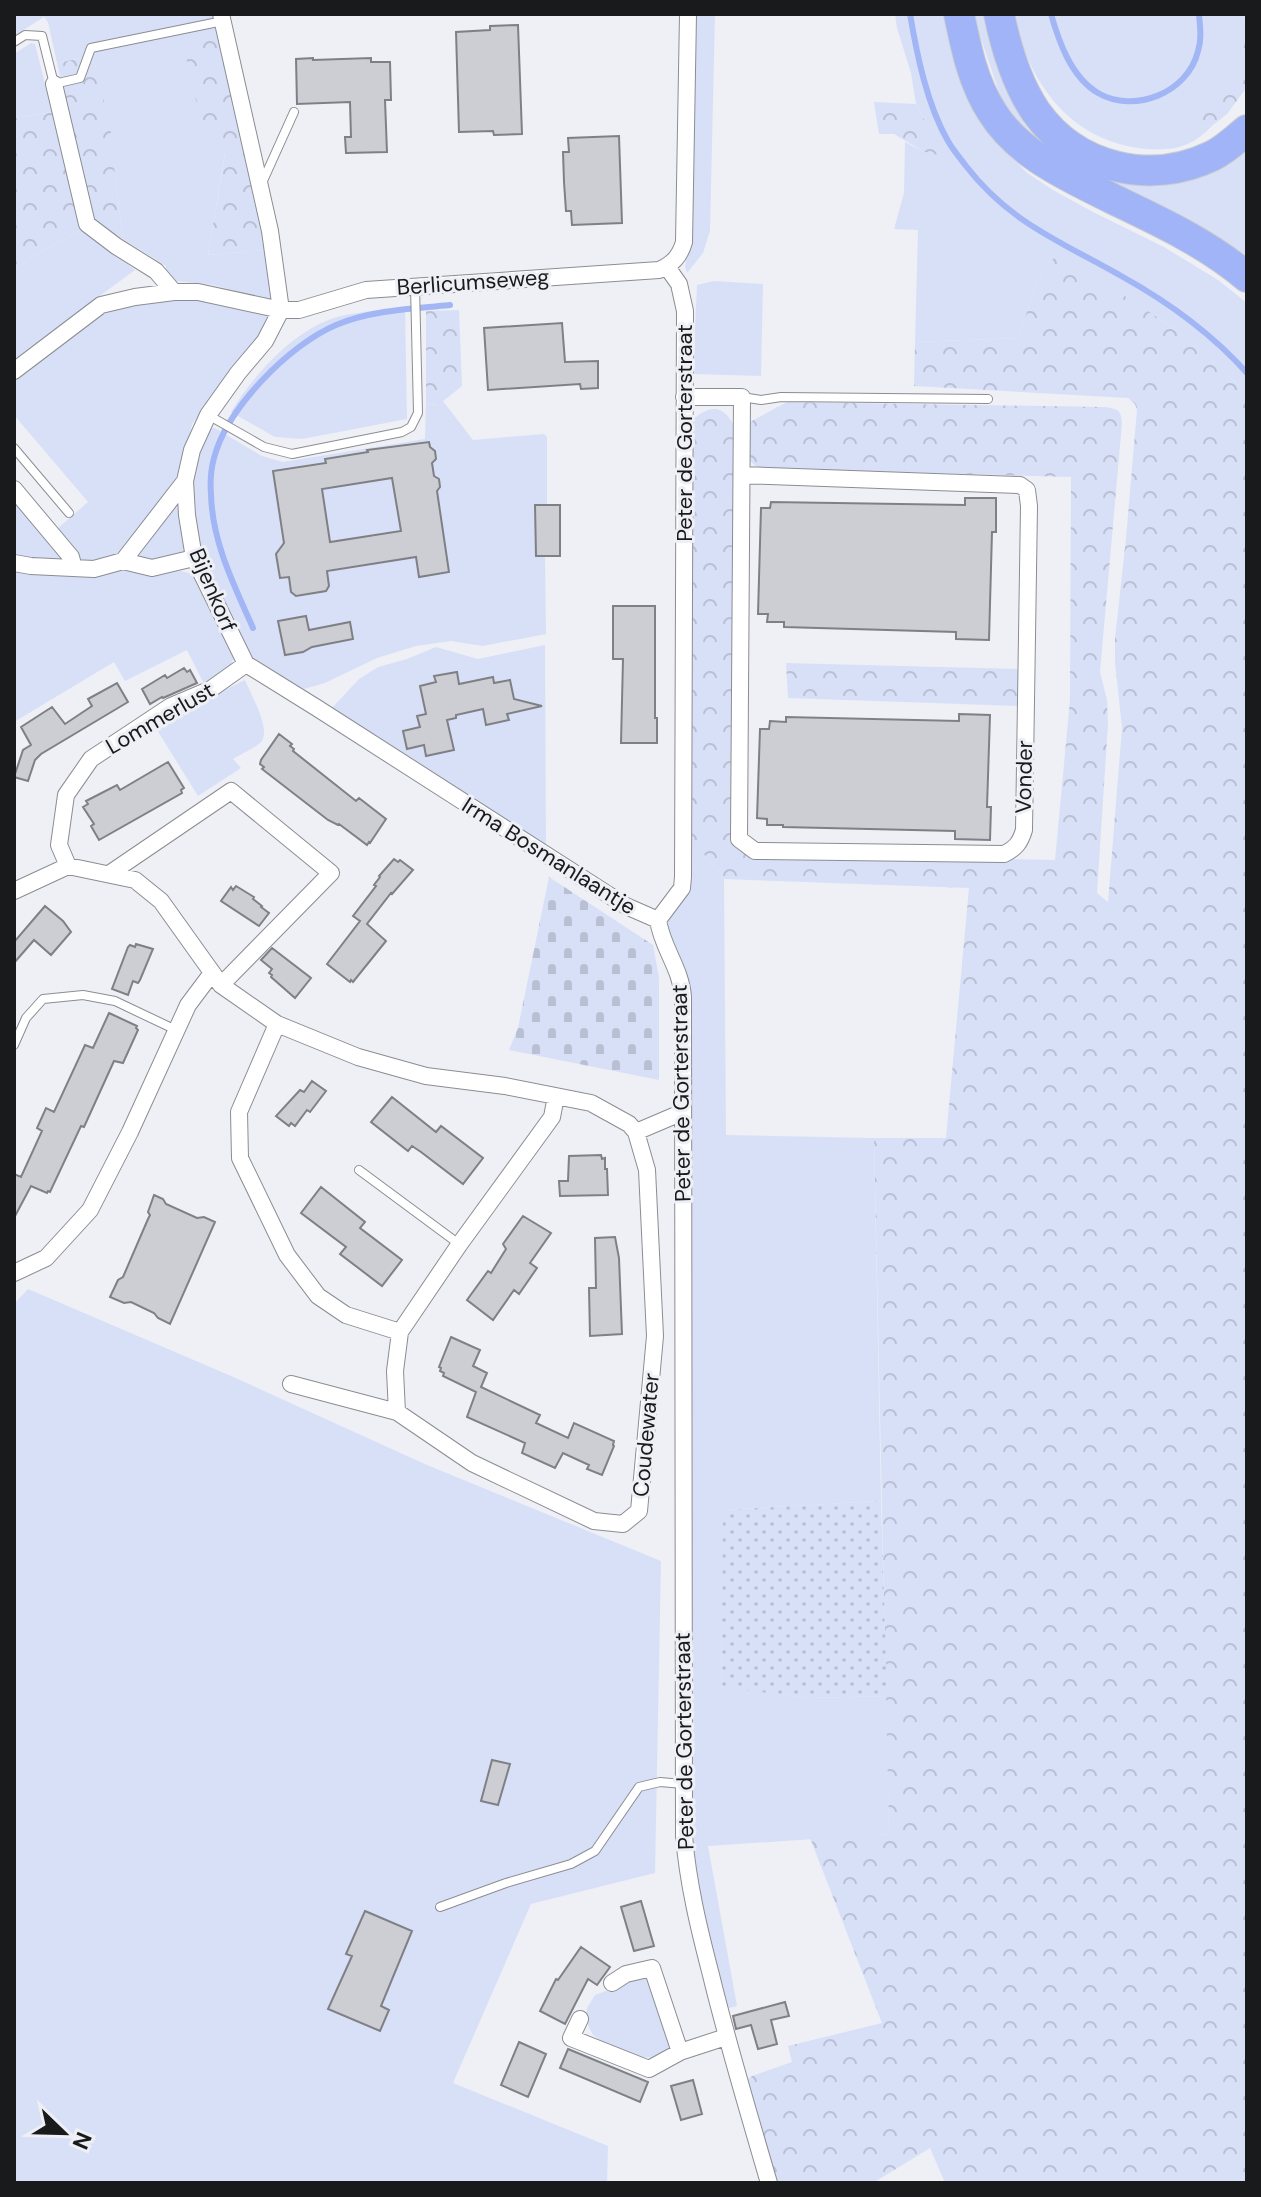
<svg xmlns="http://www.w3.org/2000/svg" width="1261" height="2197" viewBox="0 0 1261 2197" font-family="'DM Sans',sans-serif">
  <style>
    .grass { fill: #d8e0f8 }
    .forest { fill: url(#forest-crowns) }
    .cemetery { fill: url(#cemetery-stones) }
    .park { fill: url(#park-dots) }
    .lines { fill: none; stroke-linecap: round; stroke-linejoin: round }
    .stream { stroke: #a2b6f5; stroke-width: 6 }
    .building { fill: #ccced3; stroke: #7f8085; stroke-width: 2; fill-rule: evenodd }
    .lane-casing { stroke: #8b8d92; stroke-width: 10 }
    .street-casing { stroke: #8b8d92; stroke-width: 18 }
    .highway-casing { stroke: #cccdcd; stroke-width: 32 }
    .lane { stroke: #fff; stroke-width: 8 }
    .street { stroke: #fff; stroke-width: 16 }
    .highway { stroke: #a0b4f7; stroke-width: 30 }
    .labels { text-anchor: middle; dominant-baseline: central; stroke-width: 6; stroke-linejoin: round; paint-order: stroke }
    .street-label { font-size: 22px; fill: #191a1c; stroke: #eef0f6 }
  </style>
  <defs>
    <pattern id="forest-crowns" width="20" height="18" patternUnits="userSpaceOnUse" patternTransform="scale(2)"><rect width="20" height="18" fill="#d8e0f8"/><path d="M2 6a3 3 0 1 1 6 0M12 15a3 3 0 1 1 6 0" fill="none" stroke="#b9c0d4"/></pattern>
    <pattern id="cemetery-stones" width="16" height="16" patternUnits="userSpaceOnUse" patternTransform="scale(2)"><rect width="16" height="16" fill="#d8e0f8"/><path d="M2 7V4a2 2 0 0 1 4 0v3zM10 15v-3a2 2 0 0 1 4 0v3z" fill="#b9c0d4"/></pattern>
    <pattern id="park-dots" width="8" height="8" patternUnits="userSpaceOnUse" patternTransform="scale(2)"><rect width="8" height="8" fill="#d8e0f8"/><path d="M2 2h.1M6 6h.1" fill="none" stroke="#b9c0d4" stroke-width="1.8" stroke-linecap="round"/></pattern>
  </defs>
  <rect width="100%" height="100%" fill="#eef0f6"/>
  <!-- grass -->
  <path class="grass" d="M14 14H181L178 23 225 152 208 255 266 250 273 297 265 299 213 285 166 280V266L123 239 114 167 106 163 97 68 93 61 81 58 57 63 48 22 44 17 14 36Z
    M693 14H715L710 231 703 253 687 273 685 266 690 245Z
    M895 14H946L1004 149 1026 172 1053 190 1093 212 1164 247 1218 280 1247 303V395C1193 335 1126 294 1055 258L1043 269 1017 338 915 342 918 230 894 229 904 193 905 142 924 152 942 155 916 104 911 73 897 28Z
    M975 14H984L988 31 1014 95 1124 177 1247 143V267L1028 135 1001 98 979 33Z
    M1014 14H1243C1255 57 1222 95 1194 123L1199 127 1213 125C1193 146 1176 151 1147 149 1072 143 1028 84 1014 14Z
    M31 43 35 44 52 112 14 118V54Z
    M82 230 135 270 14 359V271L41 251Z
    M714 281 763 284 761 376 693 374 697 285Z
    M187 298 220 301 269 315 270 318 259 338 192 424 185 456 177 479 121 552 113 558 81 563 57 529 88 502 14 415V375L103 312 144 301Z
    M405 307 407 419 302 439 275 437 231 412C253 376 290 334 331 319 350 312 384 310 405 307Z
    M443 401 473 440 544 434 547 437V505L535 506 536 556H545L546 634 483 646 451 641 416 646 377 658 325 683 304 689 292 684 252 657 241 642 209 575 198 541 193 507V472L206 429 215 428 262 456 283 462 425 439 426 402 436 406Z
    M14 495 67 560 28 559 14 556Z
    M176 507 179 509 185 547 184 552C169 558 149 564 134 557L172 508Z
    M137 567 158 575 181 571 196 575 234 658 227 671 205 686 187 650 125 681 114 662 14 722V569L117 571Z
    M545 645 546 849 331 709 359 679 378 667 407 659 436 647 478 659Z
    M245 680C250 693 272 730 261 742 254 749 241 754 233 759L241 768 198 796 154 725Z
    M688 853H703L724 879 726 1135 874 1138 881 1501 724 1510 721 1686 808 1698 887 1696 889 1834 708 1846 737 2006 725 2009 711 1957 691 1847 679 958 667 926Z
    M28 1289 231 1376 427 1465 661 1561 655 1873 531 1904 453 2083 608 2146 607 2183H14V1304Z
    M643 1978 649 1980 665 2032 673 2045 668 2053 654 2057 637 2058 605 2043 593 2035 586 2021 587 2008 595 1995 620 1986 624 1981Z"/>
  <!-- forest -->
  <path class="forest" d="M181 14H214L266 250 208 255 225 153 206 144 178 22Z
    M1243 14H1247V87L1227 114 1213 125 1199 127 1193 124C1221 95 1255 57 1243 14Z
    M82 58 93 61 97 68 112 138 106 162 114 166 123 239 94 222 57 63Z
    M874 102 916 104 943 156 924 152 894 134H879Z
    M52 112 82 230 41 251 14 271V118Z
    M1055 257C1126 294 1193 335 1247 395V2183H945L930 2148 873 2183H774L745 2081 752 2076 792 2062 788 2046 882 2023 810 1838 889 1834 874 1138H946L969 888 724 879 703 853H688L689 423C706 407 722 401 734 426L733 836 753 854 1055 860 1070 700 1071 477 758 468 749 460 748 423 787 402 1105 407C1118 409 1121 410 1122 423L1100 672 1107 700 1108 724 1097 893 1108 902 1122 728 1115 662V639L1126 538 1137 410 1135 404 1128 398 914 386 915 342 1017 338 1043 269Z
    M459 310 462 386 437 406 426 402V311Z
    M786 663 1018 669V706L788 698Z"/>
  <!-- cemetery -->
  <path class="cemetery" d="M549 877 653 945 659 977V1080L509 1050 518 1028Z"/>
  <!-- park -->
  <path class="park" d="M881 1501 887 1696 808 1698 721 1687 723 1510Z"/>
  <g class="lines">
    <!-- stream -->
    <path class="stream" d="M910 14C917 55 927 105 948 141 953 150 960 158 966 166 1011 224 1062 242 1123 277 1168 302 1212 334 1247 373
      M1051 14C1059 42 1071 77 1098 93 1134 114 1188 93 1198 51 1202 39 1200 27 1199 14
      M253 628C234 585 212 542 211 494 210 482 211 469 214 458 227 408 289 345 336 325 371 310 412 309 450 305"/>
  </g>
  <!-- building -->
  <path class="building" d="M518 25 522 134 494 135 493 131 459 132 456 32 490 30V26Z
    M313 58V60L371 58V62H390L391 100H385L387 152 346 153 345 137H351L350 102 297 104 296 59Z
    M619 136 622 223 572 225 571 211H566L564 182 563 152H569L568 138Z
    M562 323 565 362 598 361V388L581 389 580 384 488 390 484 328Z
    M429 442 430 447 435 451 436 459 432 463 434 476 439 479 440 487 437 491 449 572 419 577 416 557 327 571 329 586 326 591 296 596 291 592 289 577 280 578 276 554 284 543 273 471 326 463 325 459 368 452 367 450ZM392 478 401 531 330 542 322 489Z
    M965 498H996V532H992L989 640 956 639V632L784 627V622H767L768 614H758L761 508H770L771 502 965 505Z
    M535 505H560V556H536Z
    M613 606H655V718H657V743H621L623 659H613Z
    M306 616 309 630 350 622 353 639 312 647 303 652 285 655 278 621Z
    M184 668 187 672 190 670 197 683 163 698 162 697 150 704 142 689 165 675 167 678Z
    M457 672 459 684 493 677 494 683 510 680 514 699 542 706 507 714 509 720 486 725 483 709 456 715V718L447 720 454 750 426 756 424 745 407 749 403 731 420 727 417 716 426 714 420 686 436 682 434 676Z
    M117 683 128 702 41 754 35 760 28 781 14 777 23 750 31 745 21 727 52 707 65 724 92 706 88 699Z
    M959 714 990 715 987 807H991L990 840 955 839V831L783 827V825H767V819L757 818 760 729H769L770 721 786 722V717L959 721Z
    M279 734 292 744 290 746 294 749 293 751 356 801 359 798 386 819 370 843 369 842 367 845 339 824 338 825 328 820 262 769 264 767 260 764 261 760Z
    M168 762 184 788 181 790 182 793 99 840 91 826 94 824 83 807 88 804 86 801 117 785 120 790Z
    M394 859 398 862 400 860 413 870 392 894 391 893 367 924 386 941 353 982 351 980 350 982 327 964 360 921 353 916 376 886 374 885 380 877 379 876Z
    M236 886 254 897 253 899 262 906 261 907 269 913 259 926 221 901 231 887 233 890Z
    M45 906 63 921 71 932 51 955 34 940 14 963V942Z
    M136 944 153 949 140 980 138 983 133 981 128 995 112 989 128 947 130 945 135 947Z
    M272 948 311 978 295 998 271 977 272 975 269 973 272 969 261 960Z
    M109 1013 137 1026 136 1028 138 1030 123 1063 114 1061 84 1127 81 1126 50 1192 48 1191 47 1193 31 1186 14 1218V1174L21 1177 42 1131 37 1128 46 1108 54 1112 85 1045 93 1048Z
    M312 1081 326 1091 310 1112 307 1110 295 1126 291 1123 289 1126 276 1116 300 1090 304 1092Z
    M392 1097 436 1132 441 1126 483 1158 463 1184 421 1152 412 1146 408 1151 371 1122Z
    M601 1155 602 1159 605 1158V1169H607L608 1195 560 1196 559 1181H568L569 1156Z
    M321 1187 365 1222 360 1228 402 1260 382 1286 340 1254 346 1247 301 1213Z
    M154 1195 163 1199 166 1204 197 1218 204 1217 215 1222 170 1324 158 1318 154 1313 131 1302 124 1303 110 1297 118 1280 123 1277 148 1219 150 1215 148 1212Z
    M523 1216 551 1233 530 1263 537 1268 519 1294 514 1290 493 1320 467 1300 488 1271 491 1273 506 1249 503 1244Z
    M615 1237 619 1258 622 1334 590 1336 589 1288H596L595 1238Z
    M451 1337 480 1350 473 1366 487 1373 481 1387 540 1415 536 1423 568 1438 574 1423 614 1441 613 1445 614 1446 602 1475 587 1469 589 1465 563 1453 555 1468 522 1453 525 1443 467 1417 476 1392 443 1376 444 1373 440 1371 441 1368 439 1367Z
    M492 1760 510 1764 498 1805 481 1801Z
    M641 1901 654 1946 634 1951 621 1907Z
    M365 1911 412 1931 381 2006 389 2010 380 2031 328 2009 352 1956 346 1954Z
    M581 1947 610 1967 597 1985 588 1979 565 2024 540 2011 556 1979 558 1980Z
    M785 2002 789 2016 771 2020 777 2044 758 2049 751 2025 736 2029 733 2016Z
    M519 2042 546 2054 528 2097 501 2085Z
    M568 2049 648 2082 640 2102 560 2068Z
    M693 2080 702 2114 681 2120 671 2086Z"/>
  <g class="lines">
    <!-- lane casing -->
    <g class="lane-casing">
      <path id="lane" d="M14 42 25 35 42 36 54 84 80 78 91 48 223 21
        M262 183 294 112
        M742 397 761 400 781 397 988 399
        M208 415 264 447 292 454 402 432 411 427 418 413 415 286
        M14 448 69 513
        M14 1045 26 1018 43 999 83 995 115 1001 176 1030
        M359 1170 459 1244
        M440 1907 506 1883 571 1864 595 1851 639 1787 660 1782 683 1784"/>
    </g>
    <!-- street casing -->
    <g class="street-casing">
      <path id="street" d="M221 14 270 231 281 310 265 341 238 373 208 415 192 450 185 481 187 515 194 558 246 664 317 708 626 906 658 920
        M54 84 87 224 116 246 156 271 174 292
        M667 267 679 284 685 311 683 877 682 888 658 920C662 948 681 968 683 997L684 1836C688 1884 699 1929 711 1975 728 2045 749 2114 769 2183
        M14 371 101 305 135 297 174 292H198L281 310H299L366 290 659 270C673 264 680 256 684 242L688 14
        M684 397H742C741 544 740 692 739 839L755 851 1004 854C1016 848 1020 843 1024 830L1029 506 1027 490 1020 485 742 475
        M14 489 71 557 74 568
        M123 561 185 481
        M14 563 31 566 94 569 123 561 152 568 194 558
        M68 866 59 845 66 795 91 759 171 706 211 689 246 664
        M109 874 231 791 331 873 221 985
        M14 891 68 866 135 880 161 901 221 985 277 1024 358 1057 426 1076 505 1086 591 1103 629 1124 636 1132 683 1112
        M277 1024 239 1112 240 1158 287 1255 318 1296 346 1315 400 1332
        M14 1273 46 1258 90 1210 130 1132 188 1005 212 973
        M291 1384 397 1412 472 1463 594 1521 623 1524 639 1511 655 1336 647 1170 636 1132
        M397 1412 395 1371 400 1332 459 1245 552 1117 556 1096
        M612 1983 626 1974 652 1968 680 2052
        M580 2019 571 2038 649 2069 680 2052 726 2037"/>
    </g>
    <!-- highway casing -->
    <g class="highway-casing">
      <path id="highway" d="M959 14C966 48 973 83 992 112 1019 156 1072 178 1115 200 1161 222 1208 244 1247 277
        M999 14C1006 48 1016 83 1036 112 1076 168 1150 186 1212 156 1225 150 1236 139 1247 130"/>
    </g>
    <!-- lane -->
    <use href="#lane" class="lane"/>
    <!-- street -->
    <use href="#street" class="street"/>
    <!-- highway -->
    <use href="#highway" class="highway"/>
  </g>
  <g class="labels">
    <!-- street labels -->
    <g class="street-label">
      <text transform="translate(473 282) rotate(-4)">Berlicumseweg</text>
      <text transform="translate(684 433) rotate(-90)">Peter de Gorterstraat</text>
      <text transform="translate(213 590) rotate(67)">Bijenkorf</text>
      <text transform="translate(160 718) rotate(-30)">Lommerlust</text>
      <text transform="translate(1024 777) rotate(-89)">Vonder</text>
      <text transform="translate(549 856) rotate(32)">Irma Bosmanlaantje</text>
      <text transform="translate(681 1093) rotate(-91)">Peter de Gorterstraat</text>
      <text transform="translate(646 1435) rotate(-85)">Coudewater</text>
      <text transform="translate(684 1741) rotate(-91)">Peter de Gorterstraat</text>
    </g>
  </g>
  <!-- border -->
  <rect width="1261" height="2197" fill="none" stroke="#191a1c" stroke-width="32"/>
  <!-- north arrow -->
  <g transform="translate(64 2133) rotate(113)" stroke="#eef0f6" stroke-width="6" paint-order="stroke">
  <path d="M0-6L14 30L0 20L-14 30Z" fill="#191a1c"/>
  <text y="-12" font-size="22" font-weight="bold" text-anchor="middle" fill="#191a1c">N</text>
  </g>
</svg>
